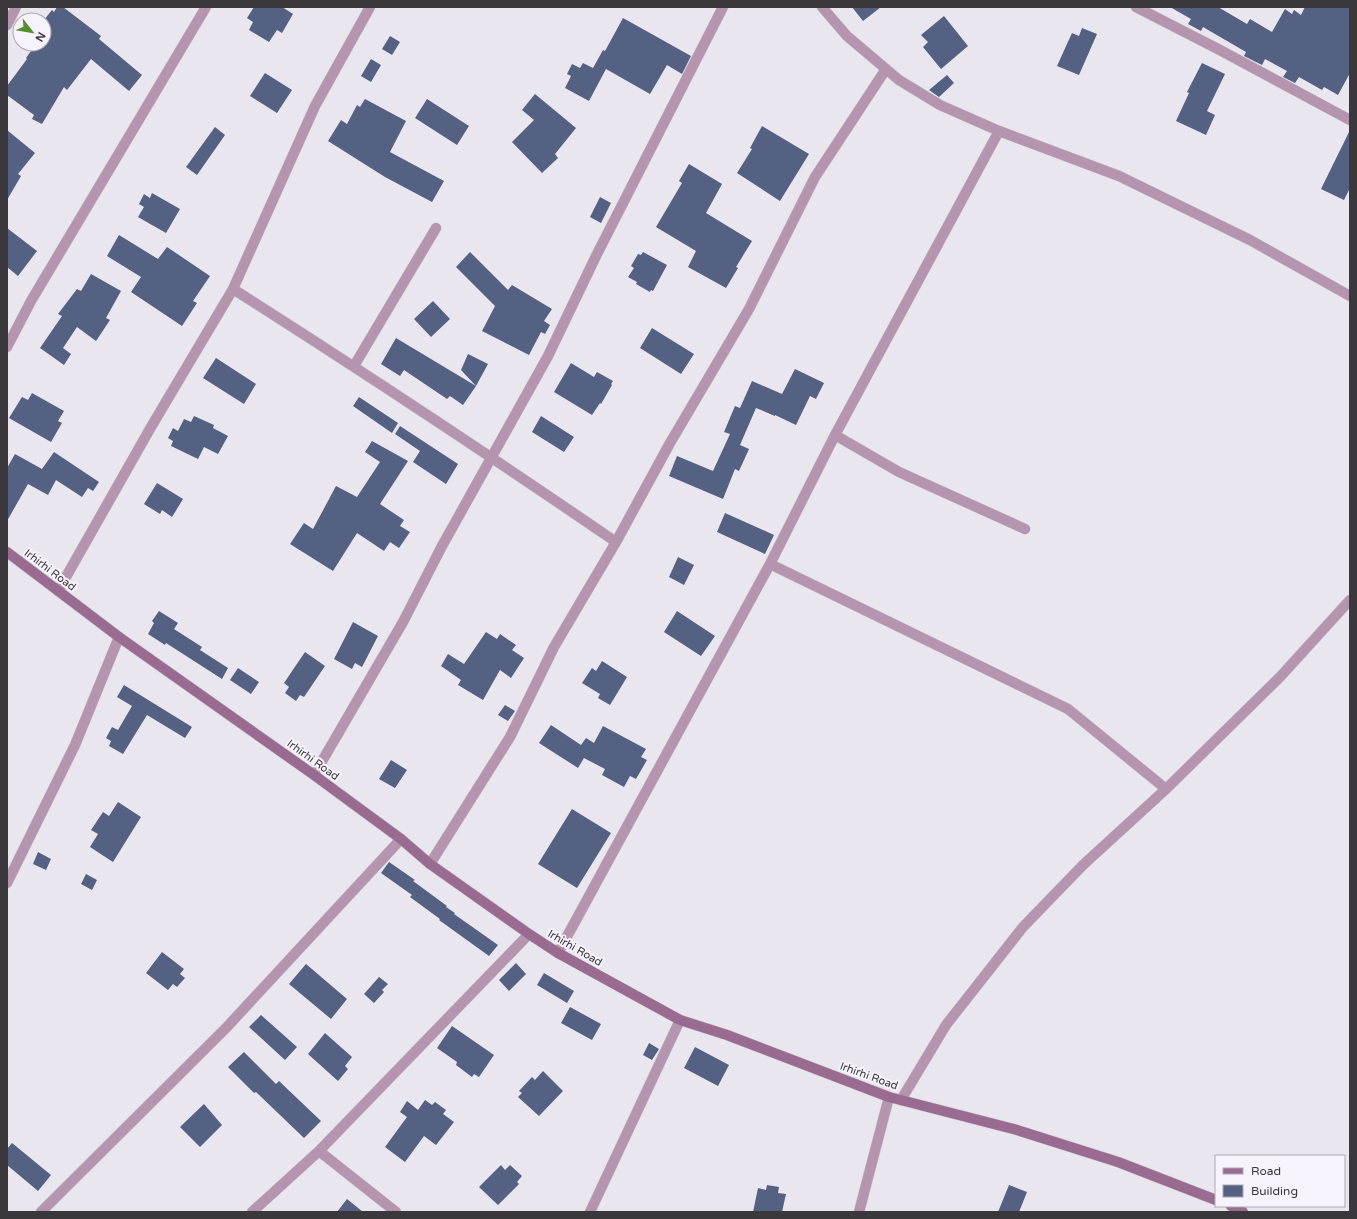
<svg xmlns="http://www.w3.org/2000/svg" width="1357" height="1219" viewBox="0 0 1357 1219" font-family="'Varela Round',sans-serif">
  <style>
    .building { fill: #546182 }
    .lines { fill: none; stroke-linecap: round; stroke-linejoin: round }
    .street-casing { stroke: #c6c3cb; stroke-width: 11 }
    .secondary-casing { stroke: #c6c3cb; stroke-width: 11 }
    .street { stroke: #b594ad; stroke-width: 10 }
    .secondary { stroke: #9a6b90; stroke-width: 10 }
    .labels { text-anchor: middle; dominant-baseline: central; stroke-width: 4; stroke-linejoin: round; paint-order: stroke }
    .street-label { font-size: 11px; fill: #3a383c; stroke: #f6f3fc }
  </style>
  <rect width="100%" height="100%" fill="#e9e6ef"/>
  <!-- building -->
  <path class="building" d="M57 7H63L101 36 99 39 142 75 129 91 91 59 67 90 64 87 42 124 32 119 34 115 7 95V86L27 59 26 58 36 44H44V20L52 10 54 12Z
    M254 7H282L293 14 282 33 277 30 269 42 249 30 253 22 247 18Z
    M852 7H881L863 21Z
    M1170 7H1218L1247 24 1250 19 1272 32 1285 9 1292 14 1294 10 1301 15 1305 7H1350V73L1338 95 1324 87 1322 90 1299 77 1295 83 1283 77 1287 71 1265 59 1262 65 1244 56 1246 52 1203 27 1201 31 1188 24 1191 19Z
    M944 16 968 46 941 69 923 47 928 42 921 35Z
    M623 18 691 56 682 74 667 65 650 94 606 69 589 101 565 88 571 76 567 74 572 64 580 68 583 63 593 68 603 50 605 51Z
    M1082 28 1097 34 1079 75 1057 66 1072 33 1079 36Z
    M390 36 400 42 392 55 382 49Z
    M371 59 381 65 371 82 361 76Z
    M1202 63 1225 74 1207 111 1215 115 1206 135 1176 121 1189 93 1187 92Z
    M265 73 292 90 277 113 250 96Z
    M947 75 954 83 939 97 929 90Z
    M535 94 576 128 555 154 558 158 542 173 512 142 534 120 522 110Z
    M365 99 406 121 390 152 444 181 432 202 385 177 328 141 341 120 347 124 357 105 360 107Z
    M427 99 469 126 457 145 415 118Z
    M762 126 809 154 780 201 737 173 752 149 750 148Z
    M215 127 225 135 197 175 186 167Z
    M7 130 35 153 18 174 21 176 7 200Z
    M1350 130V188L1344 200 1321 189Z
    M689 164 722 184 706 213 752 241 736 267 738 268 726 288 688 267 696 251 656 227 682 183 679 181Z
    M152 193 180 209 166 233 138 217 144 207 139 204 144 194 150 198Z
    M600 197 611 203 601 223 590 217Z
    M7 228 37 251 18 276 7 267Z
    M119 235 158 259 167 247 210 276 193 301 197 303 182 326 131 292 141 277 107 256Z
    M470 252 508 290 512 285 552 309 544 321 550 325 545 334 541 332 529 355 482 331 495 306 456 267Z
    M643 252 667 265 653 291 651 290 650 292 636 284 637 282 628 277 634 268 631 266 638 254 641 255Z
    M91 274 121 291 106 318 110 320 96 341 77 327 63 348 71 354 64 365 40 348 62 316 58 314 77 289 81 291Z
    M433 301 450 319 431 337 414 319Z
    M652 328 694 354 681 374 640 348Z
    M396 338 476 386 463 405 450 396 447 399 404 370 400 376 381 364Z
    M468 354 488 364 476 386 461 370Z
    M216 358 256 384 244 404 203 378Z
    M571 363 594 377 597 372 613 381 611 384 612 385 601 404 600 403 592 415 554 392Z
    M795 369 824 383 816 399 810 396 796 425 775 415V416L756 408 740 445 749 449 739 471 735 469 723 499 669 476 677 456 713 471 730 434 724 432 735 406 740 408 752 381 782 394Z
    M32 393 64 411 58 421 62 423 51 442 9 418 22 397 28 400Z
    M359 397 398 423 392 433 353 406Z
    M194 416 214 425 213 428 228 436 218 454 204 447 198 459 171 446 173 441 168 438 173 428 178 431 184 419 191 422Z
    M541 416 574 437 564 452 532 432Z
    M400 426 458 464 446 484 413 462 420 451 395 434Z
    M372 441 408 461 380 504 404 520 400 526 410 532 399 548 390 542 384 551 357 533 333 571 290 544 304 523 313 529 336 486 357 497 380 462 365 452Z
    M54 452 99 482 93 491 88 488 82 497 56 480 48 495 28 484 7 521V468L15 454 42 469Z
    M157 483 183 499 172 517 162 510 160 514 144 504Z
    M725 513 774 535 765 554 717 532Z
    M678 557 694 565 684 585 669 577Z
    M159 611 178 623 174 629 202 647 200 650 228 668 222 679 166 643 165 645 148 634 154 623 152 621Z
    M677 611 715 636 701 656 664 632Z
    M353 622 378 636 362 667 355 663 352 669 334 659Z
    M486 632 497 639 500 634 516 645 512 650 524 658 511 678 500 670 483 700 458 685 461 680 441 666 448 654 464 664Z
    M305 652 325 666 304 697 300 695 296 701 285 693 289 687 284 683Z
    M602 661 627 677 610 705 598 698 600 694 582 683 592 668 596 671Z
    M238 668 259 682 251 694 230 680Z
    M124 685 192 727 185 738 147 715 123 754 109 746 111 741 106 738 112 727 118 730 132 706 117 697Z
    M505 705 515 711 508 721 498 715Z
    M551 725 581 745 586 738 594 743 603 726 646 749 641 757 647 760 636 779 630 776 624 787 602 775 605 769 584 758 578 768 539 743Z
    M391 760 407 770 395 788 379 779Z
    M118 802 141 817 113 862 90 847 98 834 91 830 103 812 109 816Z
    M572 809 611 833 577 888 538 864Z
    M38 852 51 859 46 870 33 864Z
    M389 862 415 880 413 881 447 906 446 907 455 913 454 914 498 945 489 956 439 920 440 919 410 897 412 895 381 873Z
    M86 874 97 880 92 890 81 884Z
    M162 952 184 969 180 974 185 978 177 987 173 984 168 990 146 973Z
    M516 963 526 974 509 991 499 980Z
    M306 964 347 999 331 1019 289 984Z
    M544 973 574 991 567 1003 537 985Z
    M379 977 388 984 382 990 384 992 374 1003 364 994Z
    M570 1007 601 1024 592 1040 561 1023Z
    M261 1015 297 1047 285 1060 249 1027Z
    M452 1026 494 1055 479 1077 474 1074 472 1077 456 1065 457 1062 437 1048Z
    M325 1033 352 1057 345 1066 348 1069 338 1081 308 1054Z
    M649 1043 659 1049 652 1060 643 1055Z
    M695 1047 729 1065 718 1086 684 1068Z
    M244 1052 276 1084 279 1081 321 1121 304 1138 256 1092 254 1093 228 1067Z
    M543 1071 563 1091 539 1116 518 1097 522 1093 519 1091 532 1077 535 1080Z
    M425 1100 432 1105 435 1102 446 1110 443 1114 454 1122 436 1145 424 1136 405 1162 385 1147 407 1117 400 1112 407 1101 418 1110Z
    M204 1104 222 1125 200 1147 180 1127Z
    M12 1143 51 1175 38 1191 7 1165V1149Z
    M501 1165 505 1170 510 1165 522 1176 517 1182 519 1184 498 1205 479 1187Z
    M767 1185 779 1187 778 1193 786 1194 782 1212H753L758 1188 766 1190Z
    M1009 1185 1027 1192 1019 1212H998Z
    M347 1199 363 1212H337Z"/>
  <g class="lines">
    <!-- street casing -->
    <g class="street-casing">
      <path id="street" d="M822 7 847 36 899 80 940 105 999 131 1119 176 1250 240 1350 296
        M1136 7 1218 49 1350 120
        M7 25 16 7
        M233 289C362 371 489 455 616 542
        M7 347 31 301 206 7
        M354 366 436 228
        M835 435 899 472 1025 529
        M770 564 1068 709 1166 789
        M58 591 151 427 233 289 315 106 370 7
        M314 775 403 622 442 546 548 356 596 256 723 7
        M430 864 510 737 554 647 616 542 670 443 749 309 815 177 886 69
        M7 883 75 745 119 637
        M558 953 770 564 835 435 999 131
        M901 1100 946 1025 1023 927 1083 865 1166 789 1280 677 1350 600
        M319 1151 396 1212
        M41 1212 226 1028 401 839
        M252 1212 319 1151 529 934
        M590 1212 680 1020
        M859 1212 889 1097"/>
    </g>
    <!-- secondary casing -->
    <g class="secondary-casing">
      <path id="secondary" d="M7 552 119 637 314 775 401 839 430 864 529 934 558 953 680 1020 727 1035 889 1097 1017 1130 1118 1162 1216 1200
        M1231 1206 1243 1212"/>
    </g>
    <!-- street -->
    <use href="#street" class="street"/>
    <!-- secondary -->
    <use href="#secondary" class="secondary"/>
  </g>
  <g class="labels">
    <!-- street labels -->
    <g class="street-label">
      <text transform="translate(50 570) rotate(37)">Irhirhi Road</text>
      <text transform="translate(313 760) rotate(36)">Irhirhi Road</text>
      <text transform="translate(575 948) rotate(30)">Irhirhi Road</text>
      <text transform="translate(869 1076) rotate(20)">Irhirhi Road</text>
    </g>
  </g>
  <!-- border -->
  <rect width="1357" height="1219" fill="none" stroke="#3a383c" stroke-width="16"/>
  <!-- legend -->
  <rect x="1215" y="1155" width="130" height="52" fill="#f6f3fc" stroke="#aba8af"/>
  <rect x="1223" y="1168" width="20" height="6" fill="#9a6b90" stroke="#aba8af"/>
  <text x="1251" y="1175" font-size="12" fill="#3a383c">Road</text>
  <rect x="1223" y="1185" width="20" height="12" fill="#546182" stroke="#aba8af"/>
  <text x="1251" y="1195" font-size="12" fill="#3a383c">Building</text>
  <!-- north arrow -->
  <g transform="translate(32 32) rotate(121)"><circle r="19" fill="#f6f3fc" stroke="#aba8af"/>
  <path d="M0-3L7 15L0 10L-7 15Z" fill="#558f2d"/>
  <text y="-6" font-size="11" font-weight="bold" text-anchor="middle" fill="#3a383c">N</text>
  </g>
</svg>
